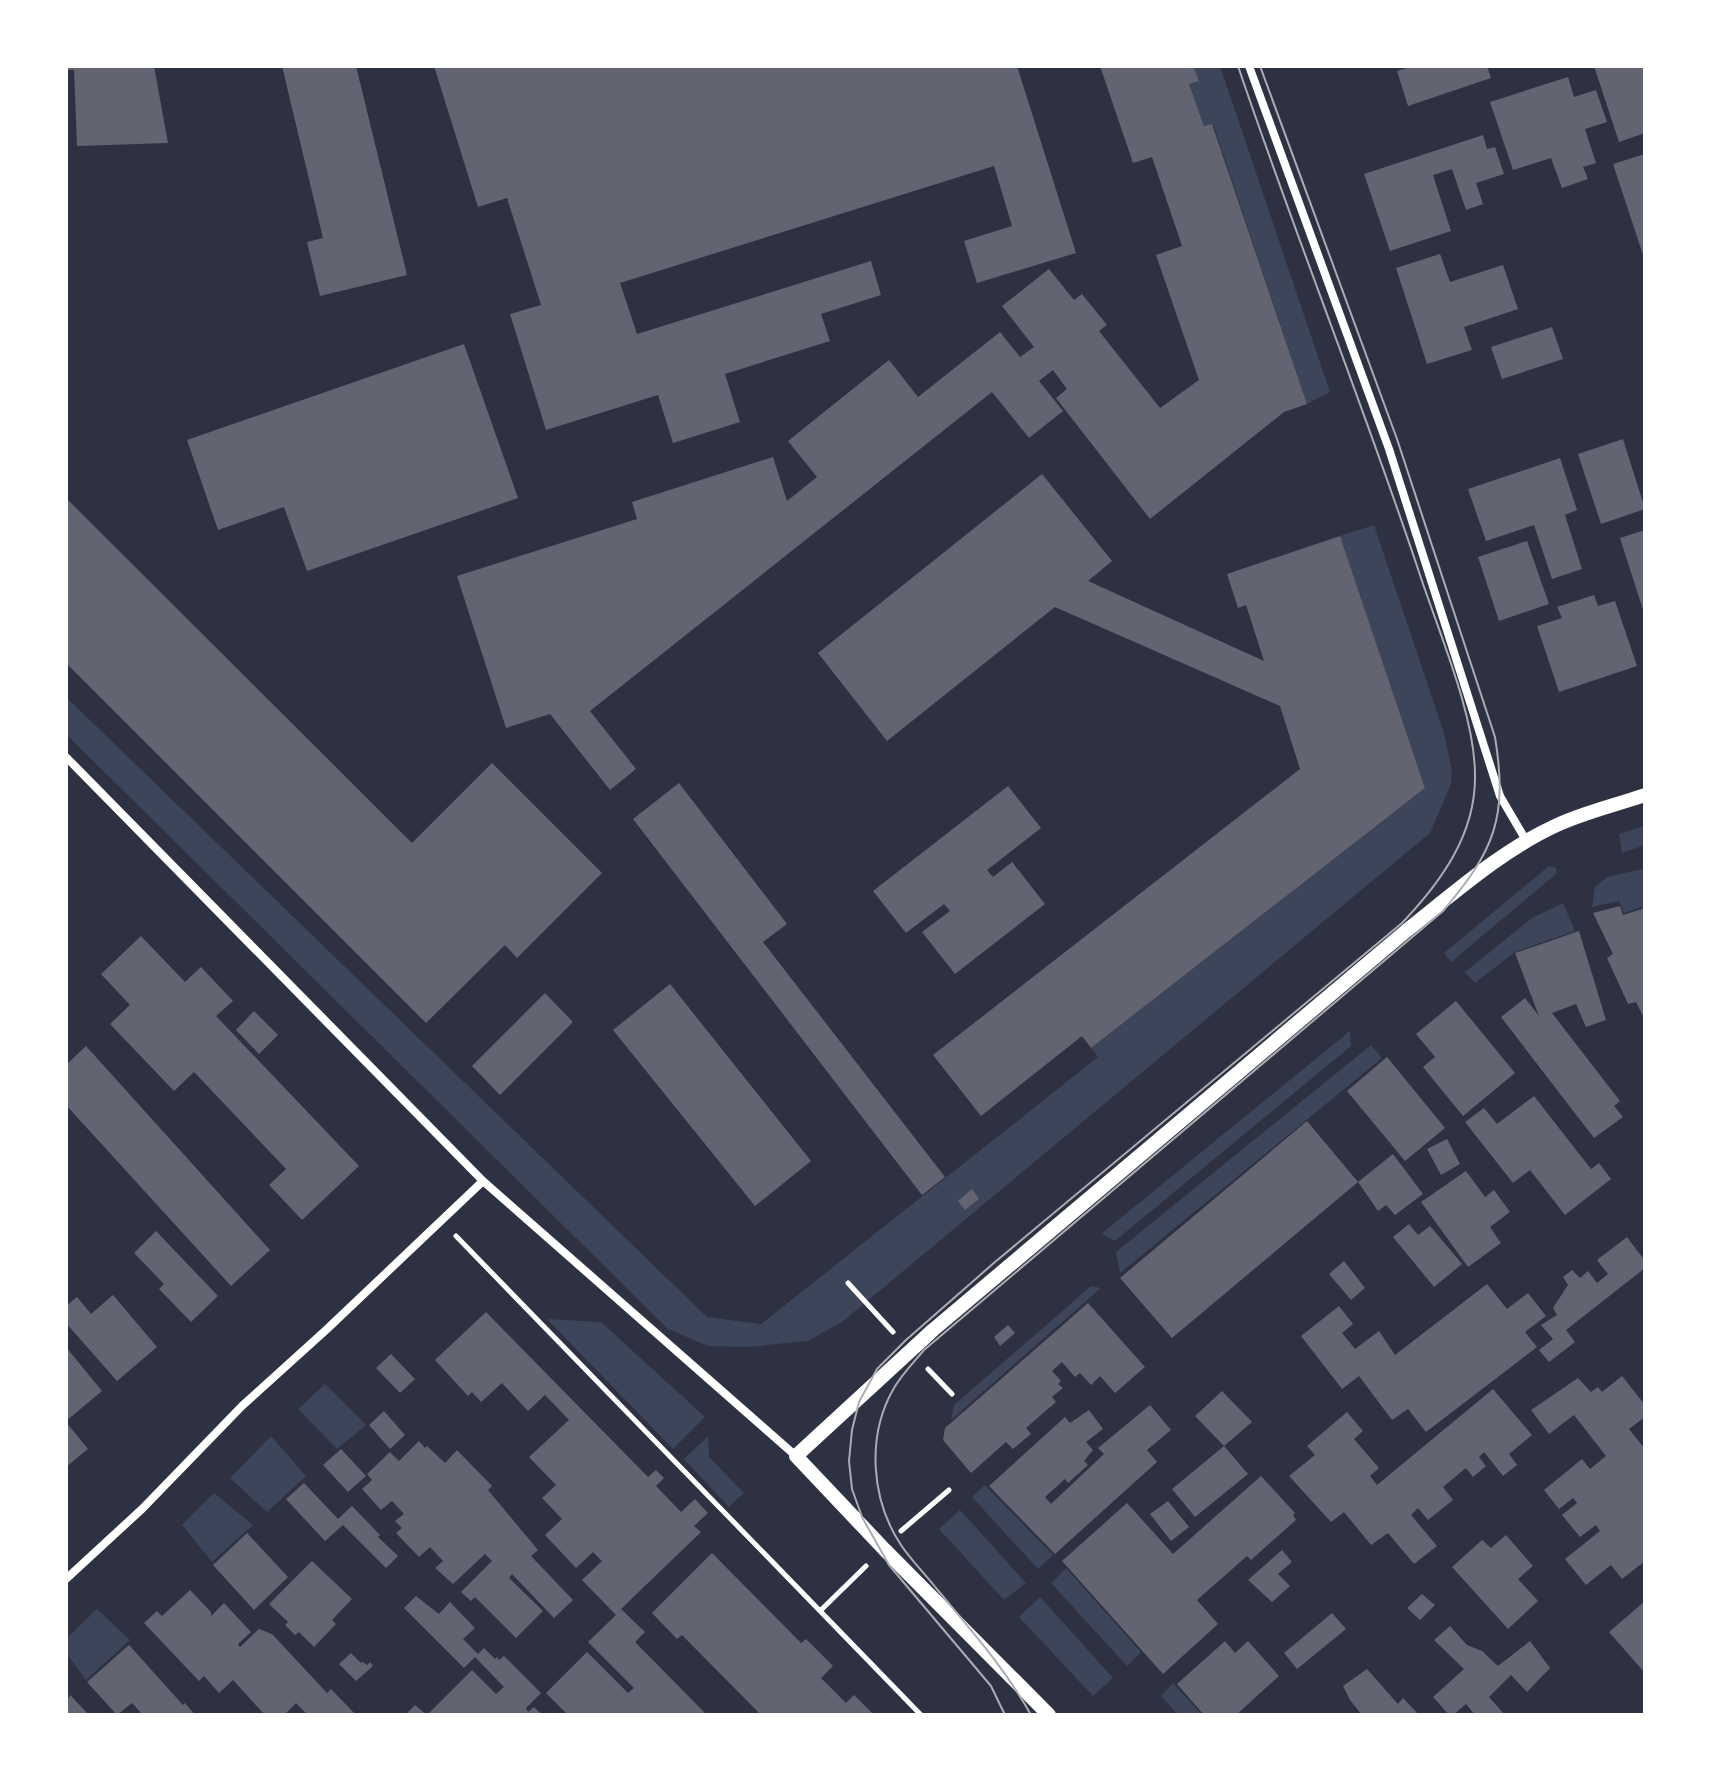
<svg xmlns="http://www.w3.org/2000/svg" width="1711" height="1781" viewBox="0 0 1711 1781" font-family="'PT Sans',sans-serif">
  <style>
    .green { fill: #3c4559 }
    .building { fill: #626471 }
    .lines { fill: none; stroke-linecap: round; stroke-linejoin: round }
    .path { stroke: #fff; stroke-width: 5 }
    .minor { stroke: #fff; stroke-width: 8 }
    .tertiary { stroke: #fff; stroke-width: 14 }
    .tram { stroke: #abadb3; stroke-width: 2 }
  </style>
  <rect width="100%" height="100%" fill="#2d3142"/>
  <!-- green -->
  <path class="green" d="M1193 66H1220L1330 392 1307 404 1213 124 1204 126 1189 84 1198 81Z
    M1374 525 1444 733 1452 772 1451 784 1430 833 842 1322 808 1341 748 1347 708 1346 668 1329 66 734V697L707 1317 761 1324 1098 1057 1091 1048 1425 788 1340 536Z
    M1645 826V845L1622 853 1619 834Z
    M1549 866 1556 868V874L1451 962 1444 953Z
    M1643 869 1645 906 1624 913 1619 901 1592 907 1595 887 1607 877Z
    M1563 903 1575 931 1515 952 1475 983 1465 972 1532 918Z
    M1350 1031 1351 1046 1115 1241 1101 1234Z
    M1371 1045 1382 1058 1120 1273 1116 1252Z
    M1091 1286 1101 1288 951 1420 954 1405Z
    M547 1319 601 1322 705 1417 673 1449Z
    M325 1384 366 1425 337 1449 298 1409Z
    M271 1436 306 1476 267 1512 230 1478Z
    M708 1436 709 1457 744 1493 729 1507 684 1459Z
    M985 1485 1053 1555 1038 1569 972 1497Z
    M214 1493 253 1525 212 1562 182 1525Z
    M960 1510 1026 1583 1004 1600 939 1529Z
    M1066 1568 1141 1652 1127 1666 1051 1583Z
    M1040 1597 1113 1678 1093 1696 1019 1617Z
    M97 1609 130 1640 86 1680 66 1653V1639Z
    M1173 1683 1202 1715H1178L1161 1696Z"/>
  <!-- building -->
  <path class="building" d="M66 66H154L168 143 77 146 74 70H66Z
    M282 66H356L407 275 320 296 307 242 323 238Z
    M434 66H1017L1076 253 977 283 964 241 1012 226 994 166 620 283 637 334 871 261 881 295 821 314 830 341 725 374 740 422 673 443 658 395 546 430 510 314 541 305 507 198 478 207Z
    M1100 66H1193L1199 81 1189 84 1204 126 1212 124 1307 404 1284 412 1150 519 1056 398 1067 389 1053 370 1039 381 1063 411 1029 438 992 392 590 711 636 769 610 790 550 714 506 728 457 576 637 519 632 502 773 457 787 501 817 477 788 441 889 360 918 397 1000 332 1020 357 1034 347 1002 306 1049 269 1074 300 1082 294 1107 325 1099 331 1160 408 1199 380 1156 255 1182 246 1152 157 1133 163Z
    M1414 66H1487L1491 78 1408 106 1397 71Z
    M1594 66H1645V133L1619 142Z
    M1568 77 1574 97 1596 90 1607 122 1585 129 1596 163 1583 167 1588 179 1562 188 1551 158 1513 170 1490 102Z
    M1483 135 1487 149 1495 147 1504 174 1476 183 1483 204 1466 210 1452 169 1433 175 1451 231 1390 251 1364 174Z
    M1645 154V258H1644L1613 164Z
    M1440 254 1450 282 1503 265 1518 309 1464 327 1472 350 1427 364 1396 268Z
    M1552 327 1563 359 1502 379 1491 347Z
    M464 344 518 498 307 571 284 507 218 530 187 440Z
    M1623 439 1645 509 1601 524 1578 454Z
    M1560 458 1577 510 1565 515 1582 569 1552 579 1534 525 1486 541 1468 489Z
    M1042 474 1112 561 1088 581 1264 661 1246 605 1238 608 1227 574 1340 536 1425 788 1091 1048 1082 1036 981 1116 933 1055 1300 769 1280 706 1055 607 887 741 818 653Z
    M66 498 412 843 492 763 602 873 517 958 505 945 426 1023 66 663Z
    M1645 530V612L1644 613 1620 538Z
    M1527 541 1549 604 1499 621 1478 557Z
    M1594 595 1598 606 1615 601 1637 666 1559 692 1537 626 1562 618 1557 607Z
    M679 783 787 924 763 942 945 1177 922 1195 633 819Z
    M1008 786 1041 828 987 870 993 877 1012 862 1045 904 955 974 922 932 950 911 944 904 906 933 873 891Z
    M1620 906 1623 915 1645 908V1020L1636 1002 1628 1004 1607 958 1613 954 1593 913Z
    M1579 931 1606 1020 1586 1027 1576 1004 1552 1013 1620 1101 1614 1106 1623 1117 1594 1138 1501 1017 1525 998 1539 1016 1515 953Z
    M141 936 185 982 201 967 233 1001 216 1016 359 1166 302 1220 269 1185 286 1169 194 1072 174 1091 110 1024 130 1005 101 974Z
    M670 984 811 1161 755 1206 613 1030Z
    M545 993 573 1022 500 1095 472 1066Z
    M1456 1001 1515 1073 1463 1116 1423 1067 1435 1057 1416 1034Z
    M254 1011 278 1035 259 1054 236 1030Z
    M86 1046 270 1250 231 1286 66 1105V1065Z
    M1387 1057 1445 1128 1405 1161 1347 1091Z
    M1534 1096 1591 1169 1599 1163 1611 1179 1565 1215 1530 1170 1513 1183 1465 1122 1484 1108 1497 1124Z
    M1307 1121 1358 1182 1172 1338 1120 1278Z
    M1447 1139 1460 1164 1441 1175 1427 1149Z
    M1393 1154 1423 1194 1395 1215 1386 1205 1378 1211 1358 1182Z
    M1466 1171 1485 1197 1494 1190 1510 1212 1490 1227 1501 1243 1468 1267 1421 1202Z
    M972 1189 979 1199 965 1210 958 1201Z
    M1409 1224 1418 1235 1430 1226 1462 1264 1434 1287 1393 1237Z
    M156 1231 218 1296 191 1322 159 1289 164 1284 134 1253Z
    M1627 1237 1645 1261V1268L1566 1330 1575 1342 1549 1362 1539 1350 1553 1339 1541 1325 1557 1315 1553 1308 1568 1285 1563 1277 1572 1270 1580 1278 1588 1271 1597 1283 1608 1274 1597 1260Z
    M1344 1261 1365 1288 1351 1300 1329 1274Z
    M1487 1284 1507 1309 1528 1293 1546 1316 1525 1332 1537 1347 1426 1432 1408 1409 1392 1420 1359 1376 1342 1389 1301 1336 1339 1306 1353 1324 1342 1333 1355 1349 1379 1331 1395 1355Z
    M113 1295 157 1347 117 1381 66 1323V1306L77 1297 91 1314Z
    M1088 1303 1145 1367 1115 1393 1100 1376 1091 1385 1080 1373 1075 1377 1062 1362 1052 1371 1061 1381 1058 1384 1063 1388 1052 1397 1056 1402 1026 1428 1031 1434 1013 1449 1006 1442 971 1473 943 1440 945 1428Z
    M486 1312 648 1477 656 1470 664 1478 656 1486 681 1512 695 1499 708 1513 694 1526 701 1532 621 1609 645 1632 635 1642 707 1715H568L546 1693 587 1652 628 1693 634 1688 588 1642 616 1615 582 1580 602 1561 593 1552 576 1568 545 1535 562 1519 542 1498 556 1485 529 1457 569 1420 545 1395 528 1411 502 1383 481 1402 472 1392 468 1396 435 1360Z
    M1008 1325 1015 1333 1000 1346 994 1337Z
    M66 1347 102 1391 66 1421Z
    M391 1354 415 1379 400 1393 376 1368Z
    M1622 1376 1645 1405V1417L1629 1429 1645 1449V1561L1622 1579 1611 1565 1586 1585 1565 1559 1600 1531 1596 1525 1580 1537 1562 1515 1577 1503 1573 1498 1559 1509 1544 1490 1582 1459 1590 1469 1606 1456 1574 1415 1549 1434 1531 1410 1578 1378 1591 1392 1598 1387 1602 1392Z
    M1493 1389 1532 1435 1509 1454 1517 1465 1503 1476 1484 1452 1479 1457 1486 1466 1473 1477 1466 1468 1443 1487 1453 1500 1428 1520 1418 1508 1411 1515 1437 1546 1414 1564 1388 1533 1371 1545 1344 1512 1331 1522 1289 1476 1315 1455 1307 1446 1347 1412 1363 1431 1354 1439 1379 1468 1370 1476 1377 1485Z
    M1222 1391 1252 1422 1224 1446 1248 1474 1195 1517 1172 1489 1224 1446 1195 1416Z
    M1150 1405 1171 1430 1147 1450 1157 1462 1055 1554 989 1486 1065 1417 1070 1423 1089 1410 1103 1429 1086 1442 1093 1450 1084 1461 1088 1465 1068 1483 1065 1479 1045 1497 1051 1504 1104 1454 1098 1448Z
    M384 1411 405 1435 390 1449 369 1425Z
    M66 1422 88 1449 66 1467Z
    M419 1441 425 1448 427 1446 445 1463 457 1450 492 1486 488 1490 538 1550 531 1556 573 1600 554 1618 512 1574 509 1578 543 1611 516 1638 475 1597 471 1601 461 1592 492 1561 485 1554 453 1584 435 1568 443 1561 430 1547 419 1557 396 1533 402 1528 395 1521 404 1514 392 1501 381 1510 362 1489 372 1480 367 1474 390 1452 399 1461Z
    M341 1449 366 1476 348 1492 323 1465Z
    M1261 1476 1295 1513 1293 1515 1296 1520 1251 1560 1247 1556 1197 1600 1218 1624 1163 1674 1062 1561 1127 1503 1173 1554Z
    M304 1483 338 1519 352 1506 380 1535 378 1537 398 1556 386 1568 343 1525 325 1541 286 1499Z
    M1168 1501 1189 1527 1171 1541 1150 1514Z
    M247 1533 288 1577 254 1610 213 1565Z
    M1506 1535 1533 1566 1518 1579 1538 1601 1508 1629 1452 1567 1482 1540 1491 1548Z
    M1282 1550 1292 1562 1278 1574 1290 1586 1272 1602 1248 1580Z
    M712 1553 801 1643 806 1639 833 1666 821 1678 846 1703 854 1695 874 1715H761L682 1635 677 1639 652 1613Z
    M312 1561 352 1599 332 1620 336 1624 314 1647 299 1632 295 1635 285 1625 288 1622 269 1604Z
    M190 1590 211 1612V1616L224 1603 251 1632 238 1644 240 1647 259 1629 272 1634 327 1693 331 1689 356 1715H308L296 1703 284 1715H265L233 1680 219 1693 204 1676 199 1681 144 1623 157 1611 162 1616Z
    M1422 1594 1435 1605 1420 1620 1407 1608Z
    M416 1596 439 1614 450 1602 475 1628 463 1639 478 1654 484 1648 495 1659 497 1657 499 1660 504 1656 541 1693 526 1708 528 1712 534 1707 542 1715H405L415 1705 427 1715 472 1670 496 1694 504 1687 475 1657 464 1668 404 1608Z
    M1645 1601V1673L1609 1632Z
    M1332 1613 1346 1629 1297 1669 1284 1653Z
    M1450 1626 1467 1645 1482 1651 1498 1666 1530 1641 1550 1668 1527 1692 1511 1675 1489 1697 1505 1715H1475L1466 1704 1453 1715H1449L1433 1697 1464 1669 1434 1640Z
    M1225 1641 1235 1653 1248 1641 1279 1676 1236 1715H1204L1177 1684Z
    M129 1645 183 1705 185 1703 195 1715H143L132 1703 117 1715 87 1682Z
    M351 1653 361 1663 363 1662 367 1665 370 1662 373 1666 356 1681 339 1664Z
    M1367 1669 1398 1704 1403 1698 1419 1715H1362L1350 1700 1343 1686Z
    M71 1695 73 1698 89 1715H66V1700Z"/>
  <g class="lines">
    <!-- path -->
    <path class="path" d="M456 1236 921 1715
      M848 1283 893 1332
      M928 1369 952 1394
      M901 1531 949 1490
      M820 1611 866 1566"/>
    <!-- minor -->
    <path class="minor" d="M1249 66 1389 449 1500 796 1527 842
      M66 757 483 1181 796 1456
      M66 1579 142 1509 242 1406 326 1330 483 1181"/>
    <!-- tertiary -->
    <path class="tertiary" d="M1049 1715 884 1549 796 1456 933 1330 1406 931C1453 894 1502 850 1557 825 1585 812 1616 805 1645 795"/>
    <!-- tram -->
    <path class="tram" d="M1005 1715 991 1686 889 1565 862 1517 852 1489 849 1461 852 1430 859 1402 877 1369 906 1340 995 1262 1402 923C1441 882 1476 834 1475 775 1475 716 1440 635 1421 578 1364 406 1296 238 1238 66
      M1031 1715C1005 1668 970 1629 936 1588 925 1574 911 1560 901 1545 871 1500 866 1436 894 1388 902 1374 914 1362 924 1350L1443 911C1495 850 1508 817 1495 737L1397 439 1260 66"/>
  </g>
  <!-- border -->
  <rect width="1711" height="1781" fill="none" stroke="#ffffff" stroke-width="136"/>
</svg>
